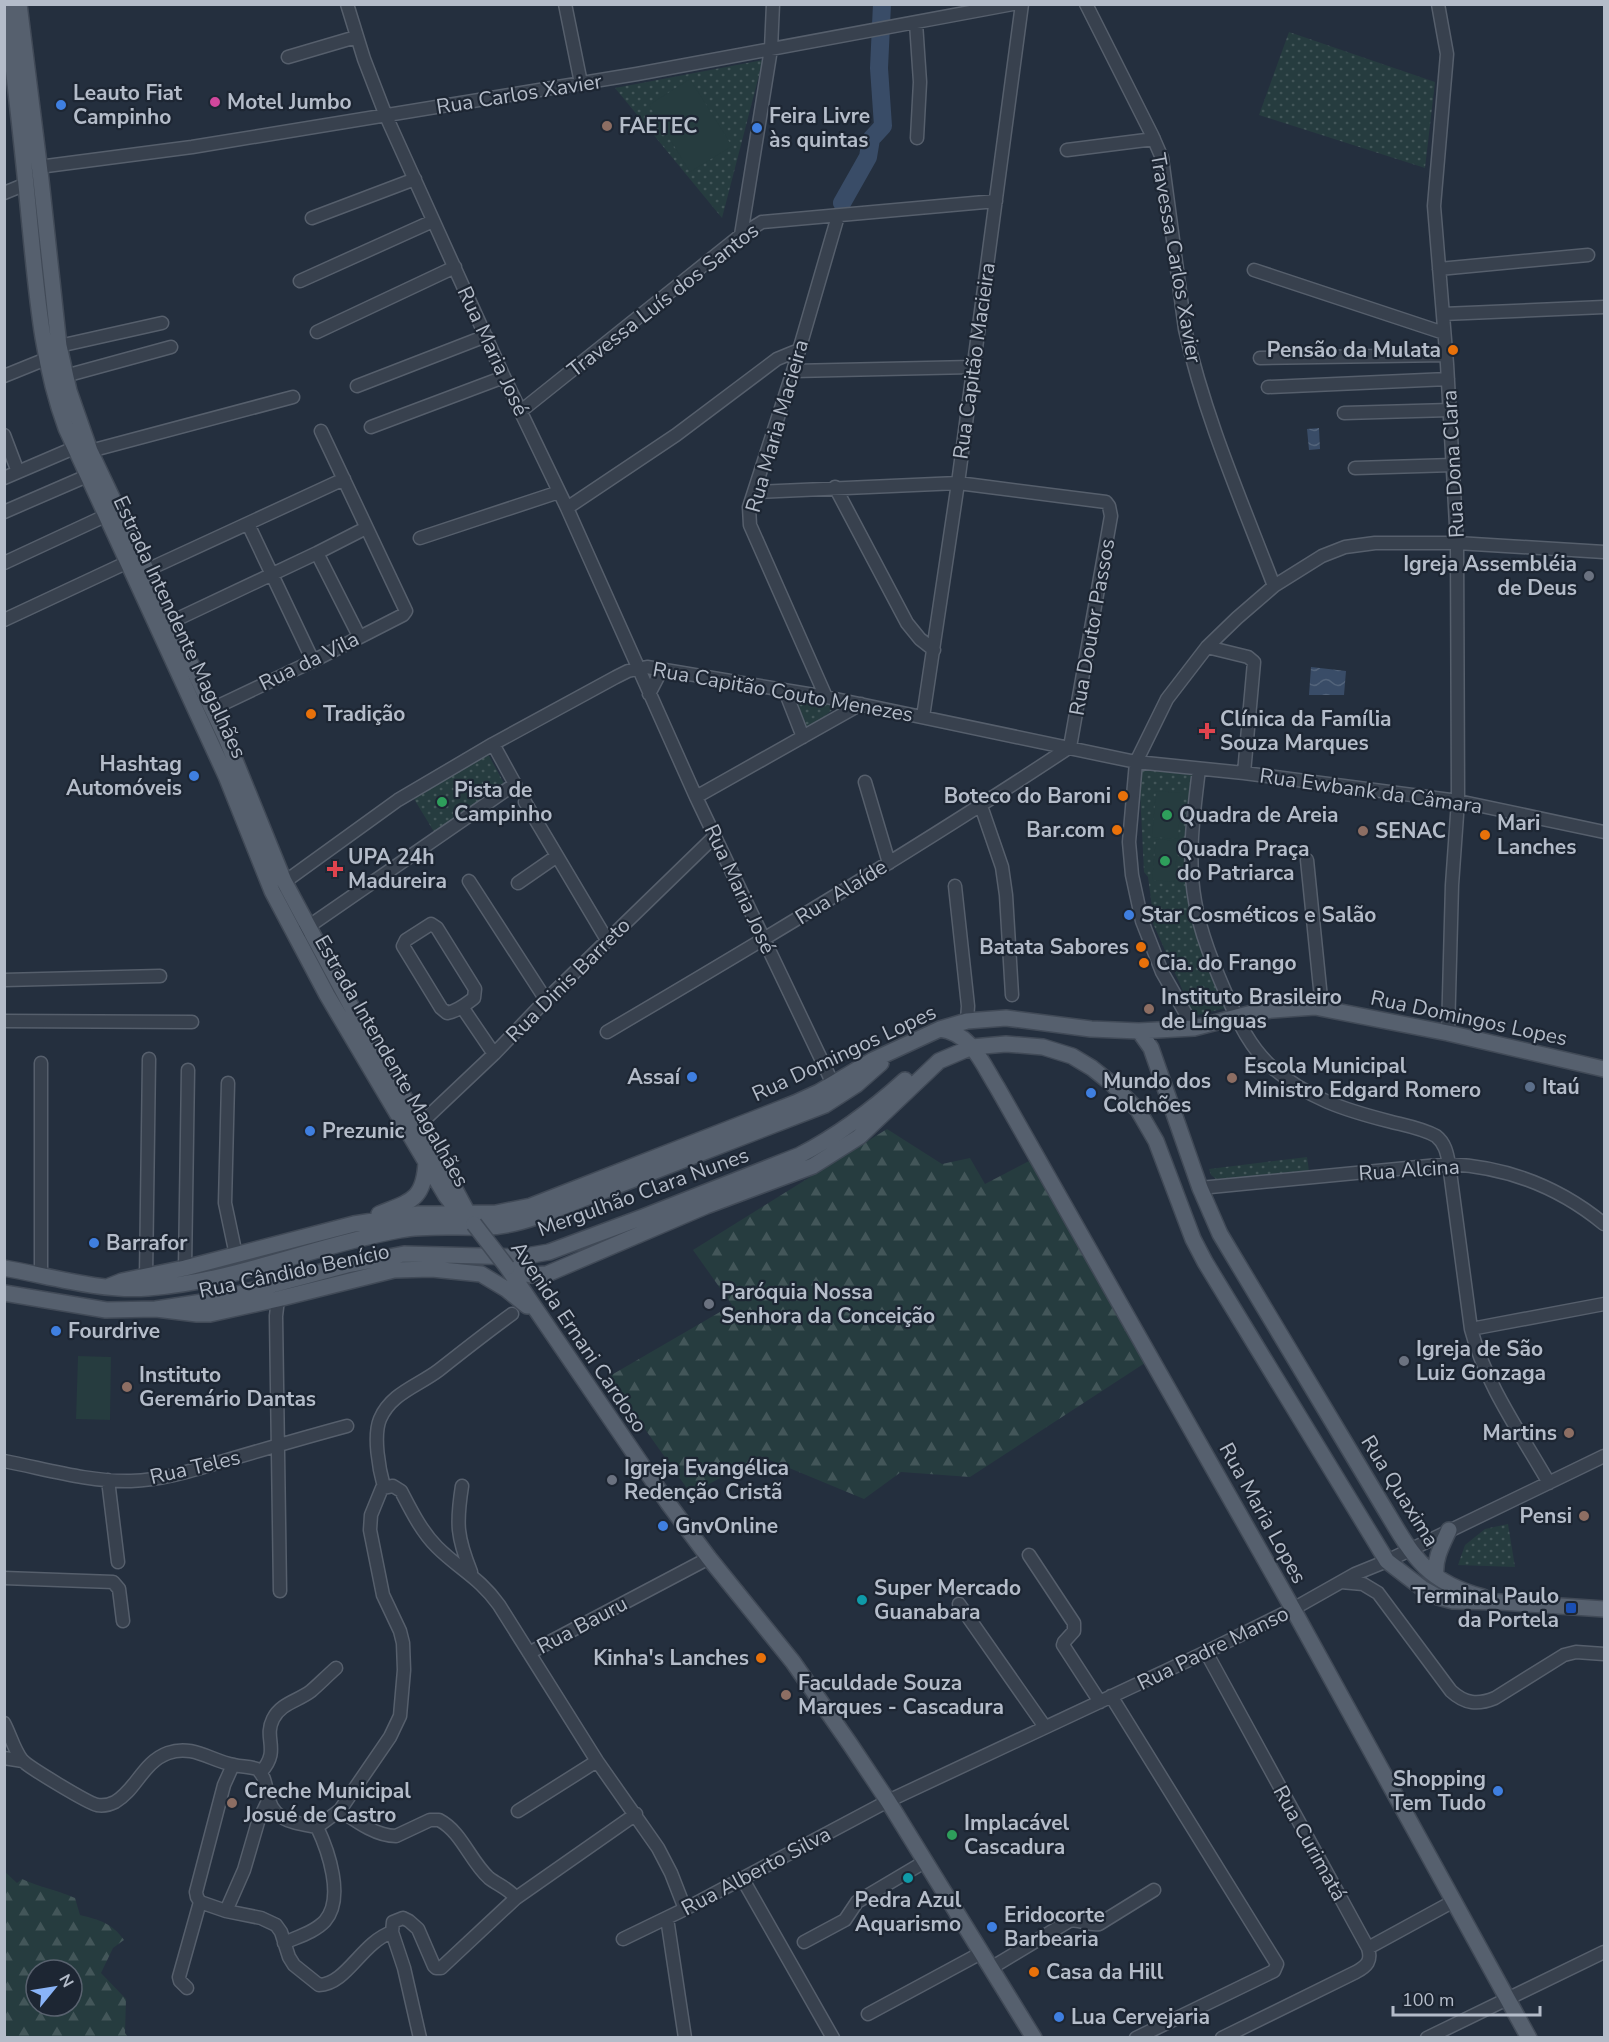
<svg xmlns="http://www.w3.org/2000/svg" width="1609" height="2042" viewBox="0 0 1609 2042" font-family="'Nunito Sans',sans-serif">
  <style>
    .grass { fill: url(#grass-dots) }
    .forest { fill: url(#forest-firs); fill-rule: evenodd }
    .pitch { fill: #263c3f }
    .water { fill: url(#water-waves) }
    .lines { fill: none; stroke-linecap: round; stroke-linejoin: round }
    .river { stroke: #394c67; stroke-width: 18 }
    .minor-casing { stroke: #565f6c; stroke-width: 15 }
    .major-casing { stroke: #414a57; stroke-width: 18 }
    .minor { stroke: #38414e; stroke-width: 12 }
    .major { stroke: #56606e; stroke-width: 15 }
    .major-bridge-casing { stroke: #414a57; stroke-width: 18; stroke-linecap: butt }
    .major-bridge { stroke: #56606e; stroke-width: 15 }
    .hotel-dot { fill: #d1479c; stroke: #1d2633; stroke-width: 2 }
    .shop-dot { fill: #3f7fe0; stroke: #1d2633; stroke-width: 2 }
    .education-dot { fill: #8d6e63; stroke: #1d2633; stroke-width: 2 }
    .food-dot { fill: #e8710a; stroke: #1d2633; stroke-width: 2 }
    .worship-dot { fill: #6b7280; stroke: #1d2633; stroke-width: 2 }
    .health-dot { fill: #e0444e; stroke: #1d2633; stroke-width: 2 }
    .leisure-dot { fill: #2e9e5b; stroke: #1d2633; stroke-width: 2 }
    .service-dot { fill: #5c6f8a; stroke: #1d2633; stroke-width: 2 }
    .culture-dot { fill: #0f9aa8; stroke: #1d2633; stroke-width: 2 }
    .transit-dot { fill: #1a4fb4; stroke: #1d2633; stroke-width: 2 }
    .labels { text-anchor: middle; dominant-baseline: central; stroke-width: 4.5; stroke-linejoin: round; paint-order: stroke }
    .poi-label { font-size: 21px; font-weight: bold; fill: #b4bcc9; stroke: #1d2633; text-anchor: start }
    .street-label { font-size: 21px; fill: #b4bcc9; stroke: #1d2633 }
  </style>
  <defs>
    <pattern id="grass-dots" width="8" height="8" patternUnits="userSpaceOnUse" patternTransform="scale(1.5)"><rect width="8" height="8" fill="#263c3f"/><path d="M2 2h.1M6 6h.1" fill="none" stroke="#435659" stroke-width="1.8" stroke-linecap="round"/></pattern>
    <pattern id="forest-firs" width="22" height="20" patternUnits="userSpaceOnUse" patternTransform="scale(1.5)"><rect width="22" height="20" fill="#263c3f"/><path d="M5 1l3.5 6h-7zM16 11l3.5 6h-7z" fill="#435659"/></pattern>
    <pattern id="water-waves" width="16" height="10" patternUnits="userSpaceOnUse" patternTransform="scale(1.5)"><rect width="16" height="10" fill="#394c67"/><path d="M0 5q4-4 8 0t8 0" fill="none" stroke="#53647b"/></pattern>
  </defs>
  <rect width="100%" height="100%" fill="#242f3e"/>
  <!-- grass -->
  <path class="grass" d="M1289 32 1435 82 1425 168 1259 115Z
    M763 60 722 218 615 88Z
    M794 695 838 705 808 730Z
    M487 752 506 787 436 835 414 799Z
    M1142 768 1194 772 1188 858 1229 1007 1194 1016 1152 921H1156L1152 907 1148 877 1144 872 1140 791Z
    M1307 1157 1309 1171 1216 1179 1211 1175 1209 1169Z
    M1508 1524 1515 1567 1458 1565 1465 1545 1485 1529Z"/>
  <!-- forest -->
  <path class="forest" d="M887 1129 942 1164 970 1158 985 1184 1033 1159 1148 1361 970 1477 901 1472 864 1499 760 1456 691 1494 608 1377 732 1305 693 1250Z
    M4 1871 17 1883 22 1879C39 1887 57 1890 75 1898L80 1915C100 1920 112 1923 124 1940L113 1948 101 1973 126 1999 125 2033 128 2037H5ZM36 1970H72V2006H36Z"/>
  <!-- pitch -->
  <path class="pitch" d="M690 79 732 146 690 172 649 105Z
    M1156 791 1181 793 1178 839 1152 837Z
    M1156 839 1178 841 1174 882 1152 880Z
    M78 1356 111 1357 110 1420 76 1419Z"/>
  <!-- water -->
  <path class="water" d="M1319 428 1320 449 1309 450 1307 429Z
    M1311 667 1346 671 1344 695H1309Z"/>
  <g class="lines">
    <!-- river -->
    <path class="river" d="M842 203 868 157 871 139 883 126 879 68 882 4"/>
    <!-- minor casing -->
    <g class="minor-casing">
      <path id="minor" d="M347 4 364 59 386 116 504 377 567 508 696 797 833 1084
        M565 4 581 83
        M1086 4 1152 135 1162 158 1185 329C1205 418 1242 502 1274 586
        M1438 4 1447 54 1434 206 1447 364 1457 543 1458 801 1452 885 1448 1033
        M916 23 920 82 917 138
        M288 57 356 37
        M1067 150 1154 139
        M31 168 192 147 637 74 1013 4
        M4 193 26 184
        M312 218 415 179
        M741 235 771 49 773 4
        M1439 269 1588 255
        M1254 270 1444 333
        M300 281 433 221
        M1443 314 1604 307
        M317 332 455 267
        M59 346 162 323
        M1260 358 1446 355
        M793 371 972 367
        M4 376 46 359
        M65 376 171 347
        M357 386 486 336
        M1268 387 1448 379
        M521 411 741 235 762 222 996 201
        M1344 413 1450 410
        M371 427 504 377
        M4 435 18 472
        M90 451 293 397
        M1355 468 1453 465
        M4 478 74 448
        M835 487 907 623 920 639 934 650
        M567 508 676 435 777 359 799 350
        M4 512 87 476
        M248 524 313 661
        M420 538 559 492
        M317 553 359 636
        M4 563 105 516
        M147 570 344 479
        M4 620 128 562
        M171 622 317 553 366 528
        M1207 647 1248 657 1254 662 1244 773
        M785 691 803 737
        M649 694 662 669
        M826 697 750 525 749 507 793 371 838 216
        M212 709 313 661 403 615 406 611 321 431
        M923 717 958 483 1022 4
        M1199 769C1194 812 1187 857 1195 901 1200 933 1214 966 1227 996 1239 1023 1250 1048 1273 1068 1307 1098 1345 1110 1388 1121 1403 1125 1422 1128 1436 1136 1445 1143 1447 1153 1449 1164L1471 1329C1485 1383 1521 1434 1549 1483
        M865 782 889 863
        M696 797 861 704
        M525 802 607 940
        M981 806 1002 867 1006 895 1012 995
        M1307 860 1322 1008
        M469 881 546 1000
        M518 883 557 856
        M279 886 398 800 493 744 616 677 628 671 647 667 826 697 1136 762 1244 773 1458 801 1604 832
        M955 886 968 1006 967 1021
        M431 924 437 928 475 989 474 998C466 1004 458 1011 447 1013L441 1008 403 946 406 940Z
        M302 931 515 784 493 744
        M4 980 160 976
        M462 1007 494 1054
        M4 1021 192 1022
        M1194 1028 1162 972 1142 921 1132 875 1129 842 1136 762 1167 699 1207 647 1237 618 1274 586 1322 556 1345 547 1375 543H1457L1604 552
        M607 1032C763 940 919 847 1070 747L1111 516 1109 506 1106 502 958 483 754 492
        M41 1063V1274
        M228 1083 225 1203 236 1255
        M420 1124 494 1054 546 1000 715 836
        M1200 1188 1449 1164C1507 1167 1559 1187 1604 1224
        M185 1268 188 1070
        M146 1277 149 1059
        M278 1299 276 1316 280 1591
        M1471 1329 1604 1304
        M4 1461C46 1469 89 1482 131 1481 163 1480 194 1470 224 1461 265 1449 306 1437 347 1426
        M108 1480 118 1562
        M462 1486C456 1524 457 1537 471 1572
        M384 1487C379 1469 373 1436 380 1419 391 1393 418 1386 439 1370 463 1351 487 1332 512 1314
        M1029 1555 1074 1623V1631L1064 1642 1063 1645 1100 1702
        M4 1578 113 1582 119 1589 123 1621
        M1341 1582 1363 1584 1378 1593 1451 1691C1465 1704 1478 1705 1495 1698L1564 1655 1576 1652 1604 1654
        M959 1604 1045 1727
        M1206 1652 1368 1948C1372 1961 1367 1966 1356 1972L1222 2038
        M529 1653 709 1558
        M1111 1696 1277 1964 1274 1971 1136 2038
        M4 1723C10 1734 14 1750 22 1760 28 1767 88 1803 97 1805 103 1806 109 1805 115 1802 136 1790 143 1762 168 1753 193 1744 211 1761 234 1765 242 1767 249 1766 257 1769 264 1775 265 1782 267 1791 271 1821 291 1822 317 1827L340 1810 390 1737 400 1716 404 1670 403 1643 400 1631 383 1595 370 1530 371 1515 382 1488 393 1486 401 1491C411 1510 421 1531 437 1547 459 1569 480 1578 499 1605L597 1761 658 1848 671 1873 685 1909
        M4 1758 23 1761
        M261 1772C281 1750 263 1739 273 1719 281 1703 298 1701 311 1691 319 1684 327 1676 336 1668
        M340 1810C356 1821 376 1836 396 1836L430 1820H439C462 1832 470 1861 489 1878 498 1885 508 1888 516 1898
        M518 1811 597 1761
        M742 1878 833 2038
        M200 1902 226 1911 261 1918 276 1925 281 1932 289 1957 294 1965 319 1985C347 1984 361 1943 392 1932
        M200 1902 197 1897 196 1892 224 1785 233 1765
        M226 1911 244 1870 258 1822 268 1801
        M667 1918 685 2038
        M623 1939 685 1909 888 1801 1206 1652 1293 1609 1355 1574 1387 1561 1604 1456
        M804 1942 845 1920 857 1902 926 1861
        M284 1943C297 1937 315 1932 325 1921 345 1898 328 1850 317 1827
        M1368 1948 1454 1901
        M991 1968 1069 1921C1080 1918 1088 1926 1099 1924L1154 1890
        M187 1988 180 1981 179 1977 200 1902
        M868 2014 981 1953
        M420 2038 404 1968 392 1932 393 1922 403 1918 409 1921 418 1929 434 1966 436 1968H441L516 1898 636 1814
        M1427 2038 1604 1952"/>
    </g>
    <!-- major casing -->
    <g class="major-casing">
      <path id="major" d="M5 4C15 78 23 152 30 226 37 295 42 363 66 428L226 776 272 891 327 995 446 1196 453 1205 467 1213
        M19 4 41 180 59 346 69 391 90 451 226 738 284 881 357 1017 420 1124 472 1221
        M940 1029C971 1033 982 1063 997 1087L1293 1609 1529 2038
        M1139 1031 1151 1048 1200 1188 1220 1234 1386 1511C1414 1558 1427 1582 1483 1597
        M379 1214C411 1201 424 1200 426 1162
        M507 1267 668 1503 709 1558 793 1662 850 1744 888 1801 1034 2038
        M4 1268C49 1276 103 1292 148 1288 234 1282 316 1245 400 1230 429 1225 457 1228 486 1227 504 1227 522 1222 539 1216L825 1105 856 1085 881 1063
        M509 1270 531 1275 547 1274 706 1206 813 1166 859 1137 939 1061 972 1047 1006 1044 1043 1047 1072 1056 1092 1068 1112 1084 1138 1110 1156 1141 1193 1239 1205 1262 1387 1561 1422 1588 1438 1597 1453 1601 1500 1602 1604 1609
        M107 1287 122 1281 185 1268 354 1224 418 1214 496 1213 531 1206 795 1103 819 1092 873 1060 940 1029 967 1021 1006 1018 1091 1029 1139 1031 1194 1028 1260 1011 1315 1007 1448 1033 1604 1069
        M4 1293 106 1310 156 1309 197 1314H210L278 1299 394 1270 432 1269 481 1274 506 1289 527 1306
        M156 1309 216 1300 347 1265 404 1254 520 1257 549 1252 643 1217 800 1155C839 1135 873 1109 905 1080
        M1436 1576C1434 1559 1442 1545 1449 1530"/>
    </g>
    <!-- minor -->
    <use href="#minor" class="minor"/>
    <!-- major -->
    <use href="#major" class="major"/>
    <!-- major-bridge casing -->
    <g class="major-bridge-casing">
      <path id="major-bridge" d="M474 1224 507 1267"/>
    </g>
    <!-- major-bridge -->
    <use href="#major-bridge" class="major-bridge"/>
  </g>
  <!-- markers -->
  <circle class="hotel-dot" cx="215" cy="102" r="6"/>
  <g class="shop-dot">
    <circle cx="61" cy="105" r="6"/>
    <circle cx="757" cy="128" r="6"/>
    <circle cx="194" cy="776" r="6"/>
    <circle cx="1129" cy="915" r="6"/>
    <circle cx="692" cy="1077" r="6"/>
    <circle cx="1091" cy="1093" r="6"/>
    <circle cx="310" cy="1131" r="6"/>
    <circle cx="94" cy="1243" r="6"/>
    <circle cx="56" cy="1331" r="6"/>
    <circle cx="663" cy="1526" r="6"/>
    <circle cx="1498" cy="1791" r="6"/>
    <circle cx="992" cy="1927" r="6"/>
    <circle cx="1059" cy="2017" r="6"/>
  </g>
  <g class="education-dot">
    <circle cx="607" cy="126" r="6"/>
    <circle cx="1363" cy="831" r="6"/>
    <circle cx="1149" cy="1009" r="6"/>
    <circle cx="1232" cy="1078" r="6"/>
    <circle cx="127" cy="1387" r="6"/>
    <circle cx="1569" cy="1433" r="6"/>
    <circle cx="1584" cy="1516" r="6"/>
    <circle cx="786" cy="1695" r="6"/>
    <circle cx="232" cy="1803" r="6"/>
  </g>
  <g class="food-dot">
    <circle cx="1453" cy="350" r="6"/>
    <circle cx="311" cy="714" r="6"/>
    <circle cx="1123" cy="796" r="6"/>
    <circle cx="1117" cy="830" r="6"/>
    <circle cx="1485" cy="835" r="6"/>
    <circle cx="1141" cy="947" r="6"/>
    <circle cx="1144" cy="963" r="6"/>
    <circle cx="761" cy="1658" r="6"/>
    <circle cx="1034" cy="1972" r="6"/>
  </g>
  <g class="worship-dot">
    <circle cx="1589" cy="576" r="6"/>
    <circle cx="709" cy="1304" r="6"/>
    <circle cx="1404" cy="1361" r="6"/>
    <circle cx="612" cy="1480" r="6"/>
  </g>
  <g class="health-dot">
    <path d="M1204 722h6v6h6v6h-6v6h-6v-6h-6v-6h6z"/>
    <path d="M332 860h6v6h6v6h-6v6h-6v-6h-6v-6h6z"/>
  </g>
  <g class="leisure-dot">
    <circle cx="442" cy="802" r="6"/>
    <circle cx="1167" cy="815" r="6"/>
    <circle cx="1165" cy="861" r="6"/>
    <circle cx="952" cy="1835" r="6"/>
  </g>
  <circle class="service-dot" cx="1530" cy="1087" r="6"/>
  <g class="culture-dot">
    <circle cx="862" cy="1600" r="6"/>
    <circle cx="908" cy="1878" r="6"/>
  </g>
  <rect class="transit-dot" x="1565" y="1602" width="12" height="12" rx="3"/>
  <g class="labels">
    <!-- poi labels -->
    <g class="poi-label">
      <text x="73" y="93">Leauto Fiat<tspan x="73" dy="24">Campinho</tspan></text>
      <text x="227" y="102">Motel Jumbo</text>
      <text x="769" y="116">Feira Livre<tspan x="769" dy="24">às quintas</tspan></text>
      <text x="619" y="126">FAETEC</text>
      <text x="1441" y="350" text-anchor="end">Pensão da Mulata</text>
      <text x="1577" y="564" text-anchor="end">Igreja Assembléia<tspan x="1577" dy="24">de Deus</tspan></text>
      <text x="323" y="714">Tradição</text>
      <text x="1220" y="719">Clínica da Família<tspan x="1220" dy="24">Souza Marques</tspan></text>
      <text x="182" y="764" text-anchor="end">Hashtag<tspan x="182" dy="24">Automóveis</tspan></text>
      <text x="454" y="790">Pista de<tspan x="454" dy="24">Campinho</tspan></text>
      <text x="1111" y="796" text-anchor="end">Boteco do Baroni</text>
      <text x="1179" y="815">Quadra de Areia</text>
      <text x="1497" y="823">Mari<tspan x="1497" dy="24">Lanches</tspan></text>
      <text x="1105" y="830" text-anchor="end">Bar.com</text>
      <text x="1375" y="831">SENAC</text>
      <text x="1177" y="849">Quadra Praça<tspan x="1177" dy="24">do Patriarca</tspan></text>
      <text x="348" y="857">UPA 24h<tspan x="348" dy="24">Madureira</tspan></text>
      <text x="1141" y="915">Star Cosméticos e Salão</text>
      <text x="1129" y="947" text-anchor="end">Batata Sabores</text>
      <text x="1156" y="963">Cia. do Frango</text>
      <text x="1161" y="997">Instituto Brasileiro<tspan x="1161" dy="24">de Línguas</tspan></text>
      <text x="1244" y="1066">Escola Municipal<tspan x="1244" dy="24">Ministro Edgard Romero</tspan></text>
      <text x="680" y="1077" text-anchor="end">Assaí</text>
      <text x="1103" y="1081">Mundo dos<tspan x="1103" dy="24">Colchões</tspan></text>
      <text x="1542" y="1087">Itaú</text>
      <text x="322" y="1131">Prezunic</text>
      <text x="106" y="1243">Barrafor</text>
      <text x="721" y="1292">Paróquia Nossa<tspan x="721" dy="24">Senhora da Conceição</tspan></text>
      <text x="68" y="1331">Fourdrive</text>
      <text x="1416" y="1349">Igreja de São<tspan x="1416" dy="24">Luiz Gonzaga</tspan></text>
      <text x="139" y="1375">Instituto<tspan x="139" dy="24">Geremário Dantas</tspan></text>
      <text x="1557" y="1433" text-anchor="end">Martins</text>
      <text x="624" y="1468">Igreja Evangélica<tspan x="624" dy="24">Redenção Cristã</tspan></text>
      <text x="1572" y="1516" text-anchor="end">Pensi</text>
      <text x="675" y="1526">GnvOnline</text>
      <text x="874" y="1588">Super Mercado<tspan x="874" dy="24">Guanabara</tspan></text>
      <text x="1559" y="1596" text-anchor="end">Terminal Paulo<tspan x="1559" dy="24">da Portela</tspan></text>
      <text x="749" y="1658" text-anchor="end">Kinha's Lanches</text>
      <text x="798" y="1683">Faculdade Souza<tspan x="798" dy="24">Marques - Cascadura</tspan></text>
      <text x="1486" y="1779" text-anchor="end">Shopping<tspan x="1486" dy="24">Tem Tudo</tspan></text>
      <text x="244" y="1791">Creche Municipal<tspan x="244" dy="24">Josué de Castro</tspan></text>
      <text x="964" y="1823">Implacável<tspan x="964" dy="24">Cascadura</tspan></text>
      <text x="908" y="1900" text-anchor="middle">Pedra Azul<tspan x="908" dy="24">Aquarismo</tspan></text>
      <text x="1004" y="1915">Eridocorte<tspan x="1004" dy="24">Barbearia</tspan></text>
      <text x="1046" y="1972">Casa da Hill</text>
      <text x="1071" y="2017">Lua Cervejaria</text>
    </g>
    <!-- street labels -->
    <g class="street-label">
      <text transform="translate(519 94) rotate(-9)">Rua Carlos Xavier</text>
      <text transform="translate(1176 258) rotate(80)">Travessa Carlos Xavier</text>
      <text transform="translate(663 300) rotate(-38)">Travessa Luís dos Santos</text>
      <text transform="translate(493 351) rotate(65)">Rua Maria José</text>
      <text transform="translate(974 361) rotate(-82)">Rua Capitão Macieira</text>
      <text transform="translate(777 426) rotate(-74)">Rua Maria Macieira</text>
      <text transform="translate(1453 464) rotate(-93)">Rua Dona Clara</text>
      <text transform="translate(180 627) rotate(65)">Estrada Intendente Magalhães</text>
      <text transform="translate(1092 627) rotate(-80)">Rua Doutor Passos</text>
      <text transform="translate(309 661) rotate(-26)">Rua da Vila</text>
      <text transform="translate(783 692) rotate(10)">Rua Capitão Couto Menezes</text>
      <text transform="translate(1371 791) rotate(8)">Rua Ewbank da Câmara</text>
      <text transform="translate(740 889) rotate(65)">Rua Maria José</text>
      <text transform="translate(841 892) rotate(-32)">Rua Alaíde</text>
      <text transform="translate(568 980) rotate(-45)">Rua Dinis Barreto</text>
      <text transform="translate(1469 1018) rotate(12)">Rua Domingos Lopes</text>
      <text transform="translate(844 1053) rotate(-25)">Rua Domingos Lopes</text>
      <text transform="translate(392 1061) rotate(60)">Estrada Intendente Magalhães</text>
      <text transform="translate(1409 1170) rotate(-4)">Rua Alcina</text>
      <text transform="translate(643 1192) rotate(-20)">Mergulhão Clara Nunes</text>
      <text transform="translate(294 1271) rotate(-12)">Rua Cândido Benício</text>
      <text transform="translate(579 1337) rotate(56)">Avenida Ernani Cardoso</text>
      <text transform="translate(195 1467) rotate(-13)">Rua Teles</text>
      <text transform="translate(1400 1491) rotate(58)">Rua Quaxima</text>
      <text transform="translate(1263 1513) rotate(61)">Rua Maria Lopes</text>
      <text transform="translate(582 1625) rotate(-28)">Rua Bauru</text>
      <text transform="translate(1213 1648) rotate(-26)">Rua Padre Manso</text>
      <text transform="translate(1310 1843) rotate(61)">Rua Curimatá</text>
      <text transform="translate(756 1871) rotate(-28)">Rua Alberto Silva</text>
    </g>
  </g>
  <!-- border -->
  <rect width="1609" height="2042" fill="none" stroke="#b4bcc9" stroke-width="12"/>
  <!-- north arrow -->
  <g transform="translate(54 1988) rotate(60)"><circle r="28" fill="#1d2633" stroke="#59626f" stroke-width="1.5"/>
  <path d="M0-4.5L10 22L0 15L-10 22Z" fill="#8ab4f8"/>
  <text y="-9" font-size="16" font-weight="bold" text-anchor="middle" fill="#b4bcc9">N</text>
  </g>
  <!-- scale -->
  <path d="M1393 2006v9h147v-9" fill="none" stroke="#b4bcc9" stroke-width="3"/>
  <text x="1402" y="2006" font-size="18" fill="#b4bcc9" stroke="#1d2633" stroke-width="4.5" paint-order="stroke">100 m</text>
</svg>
